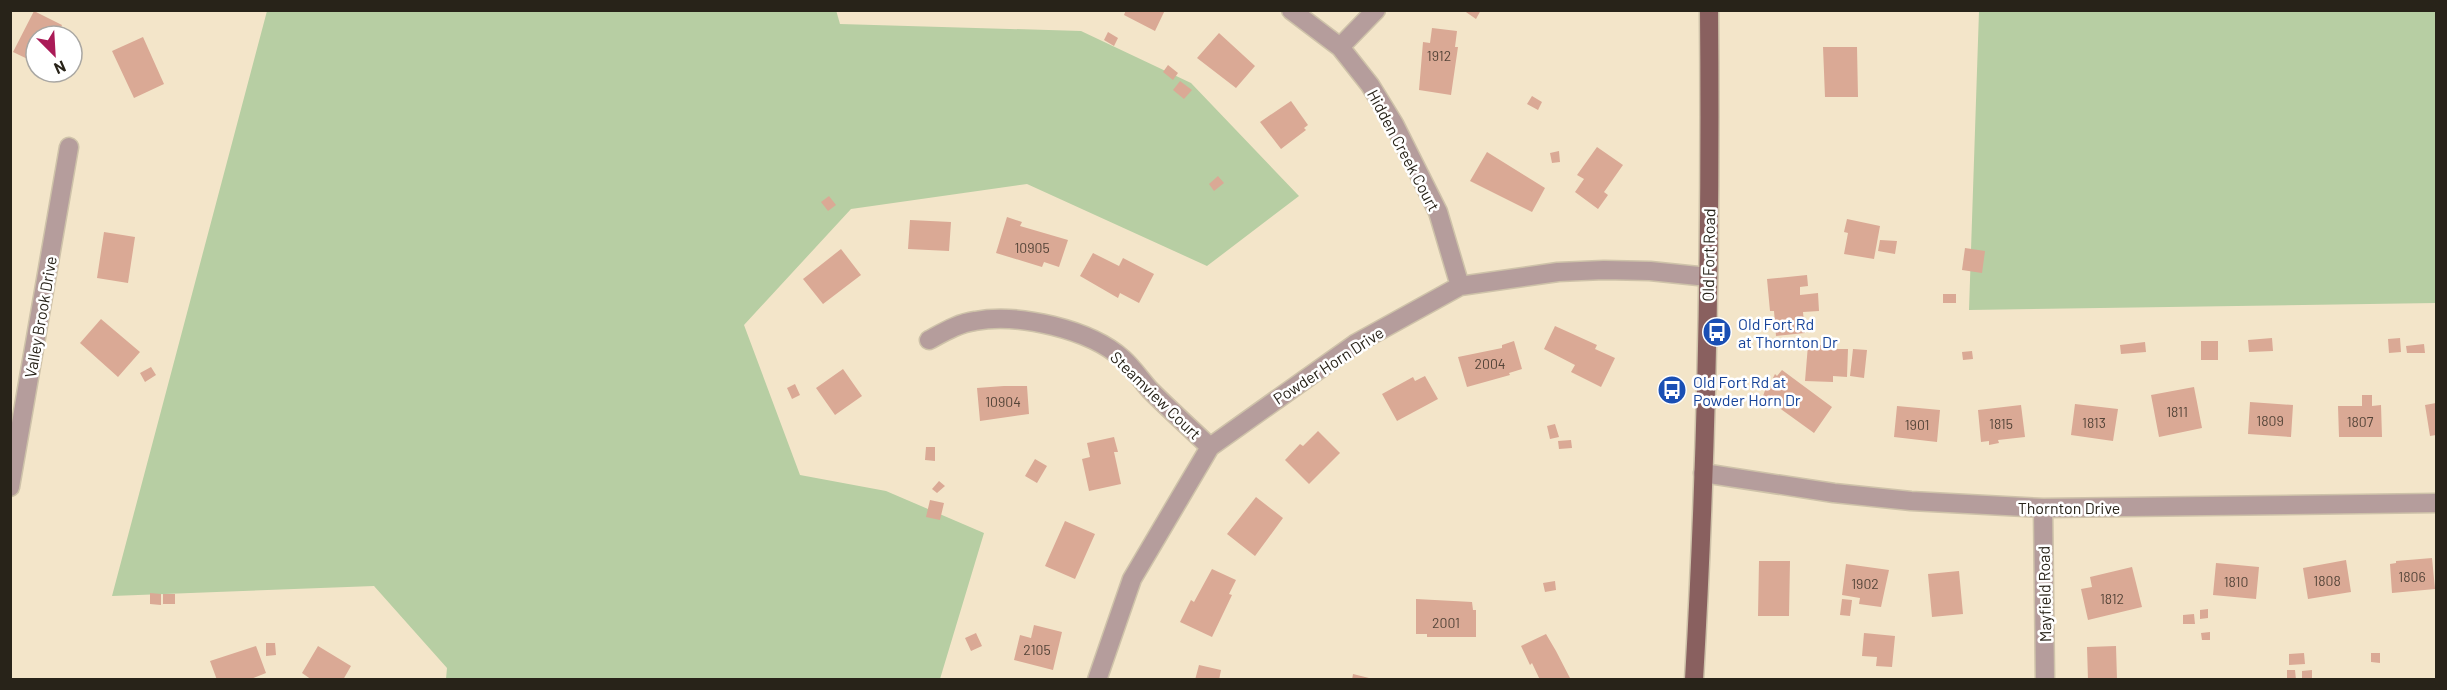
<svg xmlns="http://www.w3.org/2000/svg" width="2447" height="690" viewBox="0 0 2447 690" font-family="Barlow,sans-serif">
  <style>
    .green { fill: #b7cea3 }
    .building { fill: #daa995 }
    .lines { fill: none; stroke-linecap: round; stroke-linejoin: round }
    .minor-casing { stroke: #cec2a9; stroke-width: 21 }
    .major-casing { stroke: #cec2a9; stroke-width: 21 }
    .minor { stroke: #b59d9c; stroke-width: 18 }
    .major { stroke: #89605f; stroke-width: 18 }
    .labels { text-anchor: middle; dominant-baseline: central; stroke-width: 5; stroke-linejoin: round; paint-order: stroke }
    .number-label { font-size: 14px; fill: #544438 }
    .street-label { font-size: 16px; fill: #282319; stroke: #fff }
    .transit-label { font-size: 16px; fill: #164399; stroke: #fff; text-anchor: start }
  </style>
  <rect width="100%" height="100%" fill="#f3e5c9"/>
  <!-- green -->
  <path class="green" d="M836 10 840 24 1081 31 1191 83 1299 196 1207 266 1027 184 851 209 744 325 800 475 886 491 984 533 940 679H446L447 668 374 586 112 596 267 11Z
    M1979 11H2436V303L1969 310Z"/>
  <!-- building -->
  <path class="building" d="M1126 10H1165L1155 31 1124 15Z
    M1463 10H1481L1476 19Z
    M34 11 62 25 57 36H36V63L13 52Z
    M1432 28 1457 31 1455 47H1458L1451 95 1419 90 1423 42 1430 43Z
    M1108 32 1118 38 1114 46 1104 40Z
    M1219 33 1255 66 1236 88 1197 58Z
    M143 37 164 84 134 98 112 51Z
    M1823 47H1857L1858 97H1825Z
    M1168 65 1178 73 1173 80 1163 72Z
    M1180 81 1192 90 1184 99 1173 90Z
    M1532 96 1542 102 1538 110 1527 104Z
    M1291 101 1308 125 1304 128 1306 130 1281 149 1260 122Z
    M1597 147 1623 165 1604 192 1608 195 1598 209 1575 192 1584 179 1577 175Z
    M1559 151 1560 162 1552 163 1550 153Z
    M1487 152 1545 188 1532 212 1470 181Z
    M1218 176 1224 183 1214 191 1209 184Z
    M829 196 836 205 828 211 821 202Z
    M1007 217 1022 222 1020 226 1068 240 1059 267 1044 262 1042 267 996 253Z
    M1847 219 1880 226 1874 259 1844 254 1848 233 1844 232Z
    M910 220 951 222 949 251 908 249Z
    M104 232 135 237 128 283 97 278Z
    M1880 240 1897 241 1895 254 1878 251Z
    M1965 248 1985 251 1982 273 1962 270Z
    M841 249 861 275 823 304 803 279Z
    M1093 253 1119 266 1123 258 1154 274 1139 303 1120 293 1118 298 1080 276Z
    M1807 275 1808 286 1800 287V295L1818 293 1819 311 1803 312 1805 333 1776 336 1774 311H1770L1767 279Z
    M1943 294H1956V303H1943Z
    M101 319 140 352 118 377 80 343Z
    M1555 326 1597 345 1595 349 1615 358 1601 387 1571 372 1575 365 1544 349Z
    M2272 338 2273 351 2249 352 2248 340Z
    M2400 338 2401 352 2389 353 2388 339Z
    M1514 341 1522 369 1509 373 1510 375 1467 387 1458 357 1502 348V345Z
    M2201 341H2218V360H2201Z
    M2145 342 2146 352 2121 354 2120 345Z
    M2424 344 2425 353H2407L2406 346Z
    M1808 345H1835L1834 349H1848L1847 377 1833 376V382L1805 381Z
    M1853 349 1867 350 1864 378 1850 376Z
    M1972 351 1973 359 1963 360 1962 352Z
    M151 367 156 375 145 382 140 373Z
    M843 369 862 396 835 415 816 388Z
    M1782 370 1832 407 1814 433 1763 396 1767 385 1770 387 1775 379 1773 378 1775 374 1777 376Z
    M1425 376 1438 399 1397 421 1382 394 1413 377 1415 381Z
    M795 384 800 395 792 399 787 388Z
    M1004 386H1027L1029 414 980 421 977 388Z
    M2194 387 2202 428 2159 437 2151 395Z
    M2362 395H2372V406L2381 405 2382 437H2339L2338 406H2362Z
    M2250 402 2293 405 2291 437 2248 434Z
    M2436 403V435L2430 436 2425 405Z
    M2075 404 2118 409 2113 441 2071 435Z
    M2021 405 2025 437 1998 440 1999 443 1989 445V441L1981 442 1978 410Z
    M1897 406 1940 410 1937 442 1894 437Z
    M1555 424 1559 437 1550 439 1547 426Z
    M1318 431 1340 453 1309 484 1285 460 1300 444 1303 446Z
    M1114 437 1118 452H1114L1121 484 1089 491 1082 459 1090 457 1087 443Z
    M1571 440 1572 448 1559 449 1558 441Z
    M926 447H935V461L925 460Z
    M1035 459 1047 466 1037 483 1025 476Z
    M939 481 945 486 937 493 932 489Z
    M1256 497 1283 518 1255 556 1227 534Z
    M930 500 944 503 940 520 926 517Z
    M1065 521 1095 534 1075 579 1045 566Z
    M2432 558 2435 589 2392 593 2390 564 2396 563V561Z
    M2346 560 2351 592 2308 599 2303 568Z
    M1759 561H1790L1789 616H1758Z
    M2216 563 2259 567 2256 599 2213 595Z
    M1846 564 1889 570 1881 607 1859 604 1860 598 1842 595Z
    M2132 567 2142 607 2088 620 2081 589 2092 587 2090 577Z
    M1212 569 1236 580 1229 594 1232 595 1212 637 1180 622 1191 600 1194 602Z
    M1959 571 1963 614 1932 617 1928 574Z
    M1555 581 1556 590 1545 592 1543 583Z
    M150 593 161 594V605L150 604Z
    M163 594H175V604H163Z
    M1416 599 1472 602 1473 610H1476V637H1427V634H1416Z
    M1842 599 1852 600 1850 616 1840 615Z
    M2208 609V618L2200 619V610Z
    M2194 614 2195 624H2183V615Z
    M1034 625 1062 632 1053 670 1014 660 1020 635 1031 638Z
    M2210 632V640H2202L2201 633Z
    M976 633 982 646 971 651 965 638Z
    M1864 633 1895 636 1892 667 1876 666 1877 657 1862 656Z
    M1546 634 1556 651 1571 680H1540L1532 663 1530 665 1521 646Z
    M266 643H275L276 655 266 656Z
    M256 646 266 673 248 680H217L210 661Z
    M318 646 351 666 343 680H312L302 673Z
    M2116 646 2117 680H2088L2087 647Z
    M2304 653 2305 664 2289 665V654Z
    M2371 653H2380V663L2371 662Z
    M1199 665 1221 670 1219 680H1195Z
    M2287 670H2295L2296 680H2287Z
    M2312 670V679H2302V671Z
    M1353 674 1373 679V680H1352Z"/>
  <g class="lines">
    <!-- minor casing -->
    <g class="minor-casing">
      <path id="minor" d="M1291 10 1340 47 1370 85 1394 124 1438 212 1460 286
        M1340 47 1376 10
        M929 340C944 332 959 323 975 321 1018 313 1090 329 1123 359 1133 368 1141 380 1150 390 1169 409 1190 428 1210 447
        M1703 473 1834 493 1911 501 2043 508 2436 503
        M10 487 69 147
        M2043 508 2045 680
        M1097 680 1132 579 1210 447 1355 344 1460 286 1558 272 1604 270 1650 271 1708 277"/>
    </g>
    <!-- major casing -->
    <g class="major-casing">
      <path id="major" d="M1694 680C1707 457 1711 233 1709 10"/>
    </g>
    <!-- minor -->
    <use href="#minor" class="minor"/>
    <!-- major -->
    <use href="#major" class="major"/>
  </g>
  <!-- icons -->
  <defs>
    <g id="bus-disc" transform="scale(1.5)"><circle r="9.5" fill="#1a4fb4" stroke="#fff"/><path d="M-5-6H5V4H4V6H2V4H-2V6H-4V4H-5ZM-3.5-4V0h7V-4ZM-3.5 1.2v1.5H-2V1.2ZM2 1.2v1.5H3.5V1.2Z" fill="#fff"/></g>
  </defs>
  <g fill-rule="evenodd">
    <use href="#bus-disc" x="1717" y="332"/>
    <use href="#bus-disc" x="1672" y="390"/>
  </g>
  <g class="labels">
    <!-- number labels -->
    <g class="number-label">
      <text x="1439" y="55">1912</text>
      <text x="1032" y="247">10905</text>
      <text x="1490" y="363">2004</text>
      <text x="1003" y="401">10904</text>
      <text x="2177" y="411">1811</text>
      <text x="2270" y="420">1809</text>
      <text x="2360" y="421">1807</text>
      <text x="2094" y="422">1813</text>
      <text x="2001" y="423">1815</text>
      <text x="1917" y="424">1901</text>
      <text x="2412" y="576">1806</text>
      <text x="2327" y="580">1808</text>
      <text x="2236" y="581">1810</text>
      <text x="1865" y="583">1902</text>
      <text x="2112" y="598">1812</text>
      <text x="1446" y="622">2001</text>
      <text x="1037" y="649">2105</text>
    </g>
    <!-- street labels -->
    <g class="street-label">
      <text transform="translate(1404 150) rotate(62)">Hidden Creek Court</text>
      <text transform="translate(1708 255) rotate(-89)">Old Fort Road</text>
      <text transform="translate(40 317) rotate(-80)">Valley Brook Drive</text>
      <text transform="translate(1328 365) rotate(-33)">Powder Horn Drive</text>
      <text transform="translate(1156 395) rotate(44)">Steamview Court</text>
      <text x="2069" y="507">Thornton Drive</text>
      <text transform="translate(2044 594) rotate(-91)">Mayfield Road</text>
    </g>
    <!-- transit labels -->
    <g class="transit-label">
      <text x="1738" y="323">Old Fort Rd<tspan x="1738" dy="18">at Thornton Dr</tspan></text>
      <text x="1693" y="381">Old Fort Rd at<tspan x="1693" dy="18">Powder Horn Dr</tspan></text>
    </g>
  </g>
  <!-- border -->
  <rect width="2447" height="690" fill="none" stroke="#282319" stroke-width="24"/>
  <!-- north arrow -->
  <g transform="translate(54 54) rotate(156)"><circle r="28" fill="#ffffff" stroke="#a9a7a3" stroke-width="1.5"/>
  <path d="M0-4.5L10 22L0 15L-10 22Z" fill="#aa1b57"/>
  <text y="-9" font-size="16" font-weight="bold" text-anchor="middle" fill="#282319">N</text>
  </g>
</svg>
